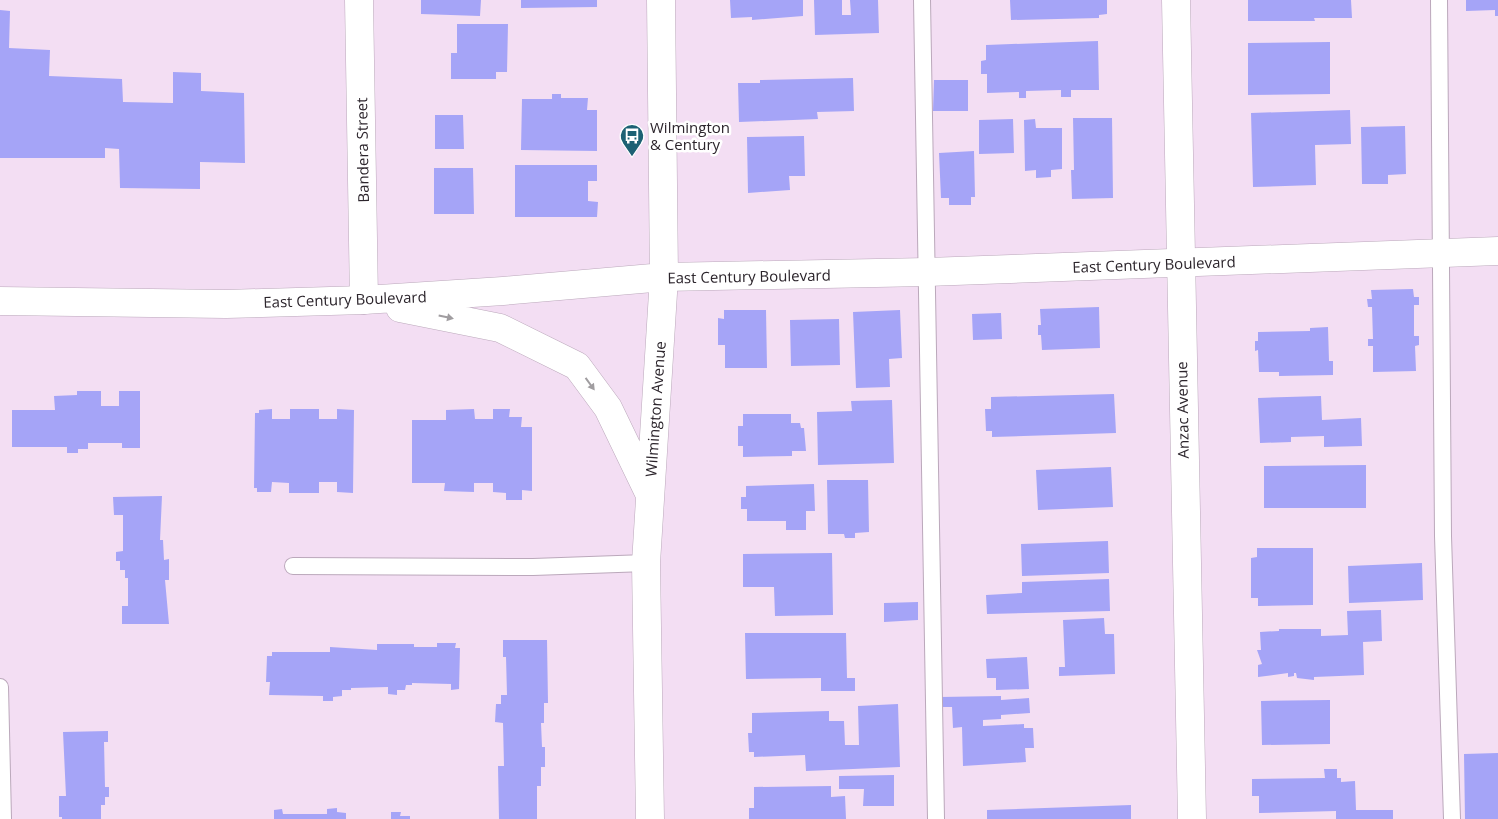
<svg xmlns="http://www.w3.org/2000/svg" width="1498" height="819" viewBox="0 0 1498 819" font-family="'Open Sans',sans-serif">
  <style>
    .building { fill: #a5a4f7 }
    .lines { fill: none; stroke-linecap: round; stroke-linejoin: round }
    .lane-casing { stroke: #bba8bb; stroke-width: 18 }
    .street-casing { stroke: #bba8bb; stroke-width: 29 }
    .secondary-casing { stroke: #bba8bb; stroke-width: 29 }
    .lane { stroke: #fff; stroke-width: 16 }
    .street { stroke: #fff; stroke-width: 28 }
    .secondary { stroke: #fff; stroke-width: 28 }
    .oneway { fill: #a09da0 }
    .labels { text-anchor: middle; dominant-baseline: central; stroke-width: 5; stroke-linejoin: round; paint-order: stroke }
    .poi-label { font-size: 15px; fill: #2c252c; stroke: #fff; text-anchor: start }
    .street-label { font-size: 15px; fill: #2c252c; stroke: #fff }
  </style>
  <rect width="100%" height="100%" fill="#f3def3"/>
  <!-- building -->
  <path class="building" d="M421 0H481L480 16 421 14Z
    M521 0H597V7L521 8Z
    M730 0H803V16L752 20V17L731 18Z
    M814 0H842V15H851L850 0H878L879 33 815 35Z
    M1010 0H1107V14L1099 15V18L1011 20Z
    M1248 0H1351L1352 18H1314L1315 21H1248Z
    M1466 0H1498V16H1495V10L1466 11Z
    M0 10 10 11 9 48 50 50 49 76 122 79 123 102 173 103V72L201 73V91L244 93 245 163 200 162V189L120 188 119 149 105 148V158H0Z
    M457 24H508L507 72H496V79H451V53H457Z
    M1098 41 1099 90H1071V97H1061V90L1026 91V98H1019V92L987 93V74H981V61L986 60V45Z
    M1330 42V94L1248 95V43Z
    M853 78 854 111 817 112 818 119 739 122 738 83H760V80Z
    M934 80H968V111H933Z
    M552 94H561V98H588L587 110H597V151L521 150 522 99H552Z
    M1350 110 1351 144 1315 145 1316 185 1253 187 1251 113Z
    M435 115H463L464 149H435Z
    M1073 118H1112L1113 198 1072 199 1071 170H1074Z
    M1013 119 1014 153 979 154V120Z
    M1035 119 1036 128H1062V169L1051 170V177L1036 178V170L1025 171 1024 120Z
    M1405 126 1406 174 1388 175V184H1362L1361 127Z
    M804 136 805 176H789L790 190 748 193 747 137Z
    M974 151 975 197H971V205H949V198H941L939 153Z
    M515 165H597V181H588V201L598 202 597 217H515Z
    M434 168H473L474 214H434Z
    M1413 289 1414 297H1419V305H1414V336H1419V345L1415 346 1416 371 1373 372V346H1368V339H1373L1372 307H1368L1367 299H1372L1371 290Z
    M1099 307 1100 348 1042 350 1041 335H1038V325H1041L1040 309Z
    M724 310H766L767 368H725V345H718V318L724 319Z
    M900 310 902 358 889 359 890 387 856 388 853 312Z
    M1001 313 1002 339 973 340 972 314Z
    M839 319 840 365 791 366 790 320Z
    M1328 327 1329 361H1333V375L1279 376V372H1259L1258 350 1255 351V341H1258V332L1310 331V328Z
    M77 391H101V406H119V391H140V448H122V443H88V449H78V453H67V447H12V410H55L54 396 77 395Z
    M1114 394 1116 433 992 437V431H986L985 409H991V397Z
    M1321 396 1322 420 1361 418 1362 446 1324 447V436L1291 437V442L1260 443 1258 398Z
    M892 400 894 463 818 465 817 412 852 411 851 401Z
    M272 409V419H290V409H319V419H337V409L354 410 353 493 337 492V482H319V493H289V483L272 482 271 492H257V488H254L255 413H259V410Z
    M474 409 475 419H493V409H510L509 417H522L521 427H532V491L522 490V500H506V493L493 492V483H474V492L444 491 445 483H412V420H446V410Z
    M743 414H791V423H800L801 428H804L806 451H792V456L743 457V446H738V426H743Z
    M1366 465V508H1264V466Z
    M1111 467 1113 507 1038 510 1036 470Z
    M827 480H868L869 532 855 533V538H845L844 534H828Z
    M814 484 815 511H806V530H786V521H747V509H741V497H746V486Z
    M162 496 160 540H163L164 560 169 559V580H165L169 624H122V606H128V578H125V570H120V561H116V552L123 551V515H114L113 497Z
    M1108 541 1109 573 1022 576 1021 544Z
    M1257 548H1313V605L1258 606V598H1251V558L1257 557Z
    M832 553 833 615 775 616 774 587H743V554Z
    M1422 563 1423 600 1349 603 1348 566Z
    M1109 579 1110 611 987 614 986 595 1022 593V582Z
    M918 602V620L884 622V603Z
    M1381 610 1382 641 1363 642 1364 675 1314 677V680L1297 678 1296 673H1294V676L1288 677V673L1258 677V665L1262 664 1257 650H1261L1260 632 1279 631V629H1321V636L1348 635 1347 611Z
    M1104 618 1105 634H1114L1115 674 1059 676V667H1065L1063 620Z
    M745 633H846L847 678H855V691H821V678L746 679Z
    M503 640H547L548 703H544V723H541L542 747H545V767H541V786H537V819H499L498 766H504L503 723 495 722 496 704H501V695H507L506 657H503Z
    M437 643H456L455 648H460L459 689 451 690V684L412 683V685H406L405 690H397V695L388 694V687L351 688V690H342V696L333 697V701H323V696L269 695 270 682H266L267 656H272V652H330V647L377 650V644H414V647H437Z
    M1027 657 1029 689 996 690V678H987L986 659Z
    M1001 696V700L1029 698 1030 713 1001 715V719L983 720V726L1024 724V728H1033L1034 748H1025L1026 762 963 766 962 727 953 728 952 707H939L940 697Z
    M1330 700V744L1262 745 1261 701Z
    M898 704 900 767 806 771 805 755 754 757V752H749L748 733H752V713L829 711V721H844L845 745H859L858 706Z
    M108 731V742H104L105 787H109V797H105V805H101V819H62V817H59V796H66L63 732Z
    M1498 753V819H1465L1464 754Z
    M1324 769H1337V778H1341V782L1355 781 1356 810H1393V819H1336V811L1259 813V796H1252V779L1325 778Z
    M894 775V806H863L864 789H839V776Z
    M831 786V797L845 796 846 819H749V808H754V787Z
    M1131 805V819H987V810Z
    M337 808V812L346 813V819H274V810L282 809 283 814H327V809Z
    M391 812H401L400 816H410V819H391Z"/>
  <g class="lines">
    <!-- lane casing -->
    <g class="lane-casing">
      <path id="lane" d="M922 0 936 819
        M1439 0 1443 536 1452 819
        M293 566 533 567 646 563
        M0 687 3 819"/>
    </g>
    <!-- street casing -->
    <g class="street-casing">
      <path id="street" d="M359 0 364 300
        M1176 0 1192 819"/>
    </g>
    <!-- secondary casing -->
    <g class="secondary-casing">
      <path id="secondary" d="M0 301 226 304 364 300 503 291 664 277 927 272 1498 251
        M400 308 500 328 577 366 608 408 649 493
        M650 819 646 563 664 277 661 0"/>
    </g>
    <!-- lane -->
    <use href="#lane" class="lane"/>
    <!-- street -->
    <use href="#street" class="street"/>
    <!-- secondary -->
    <use href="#secondary" class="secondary"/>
  </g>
  <!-- one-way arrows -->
  <defs><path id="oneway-solid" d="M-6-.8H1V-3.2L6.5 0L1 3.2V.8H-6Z" transform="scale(1.25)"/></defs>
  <g class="oneway">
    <use href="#oneway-solid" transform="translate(446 317) rotate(12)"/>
    <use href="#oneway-solid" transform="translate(590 384) rotate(54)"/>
  </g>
  <!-- icons -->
  <defs>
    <g id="bus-pin" transform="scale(1.25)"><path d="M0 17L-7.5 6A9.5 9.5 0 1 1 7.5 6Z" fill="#1d6174" stroke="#fff"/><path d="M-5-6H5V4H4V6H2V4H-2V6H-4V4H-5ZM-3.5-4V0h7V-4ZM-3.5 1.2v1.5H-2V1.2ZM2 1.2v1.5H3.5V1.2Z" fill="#fff"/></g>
  </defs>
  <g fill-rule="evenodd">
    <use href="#bus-pin" x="632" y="136"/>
  </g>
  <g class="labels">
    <!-- poi labels -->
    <g class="poi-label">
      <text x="650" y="127">Wilmington<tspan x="650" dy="17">&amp; Century</tspan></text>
    </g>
    <!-- street labels -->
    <g class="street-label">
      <text transform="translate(362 150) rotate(-91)">Bandera Street</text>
      <text transform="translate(1154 264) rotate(-2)">East Century Boulevard</text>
      <text transform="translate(749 276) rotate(-1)">East Century Boulevard</text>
      <text transform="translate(345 299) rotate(-2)">East Century Boulevard</text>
      <text transform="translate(655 409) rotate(-86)">Wilmington Avenue</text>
      <text transform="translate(1182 410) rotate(-91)">Anzac Avenue</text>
    </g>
  </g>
</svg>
